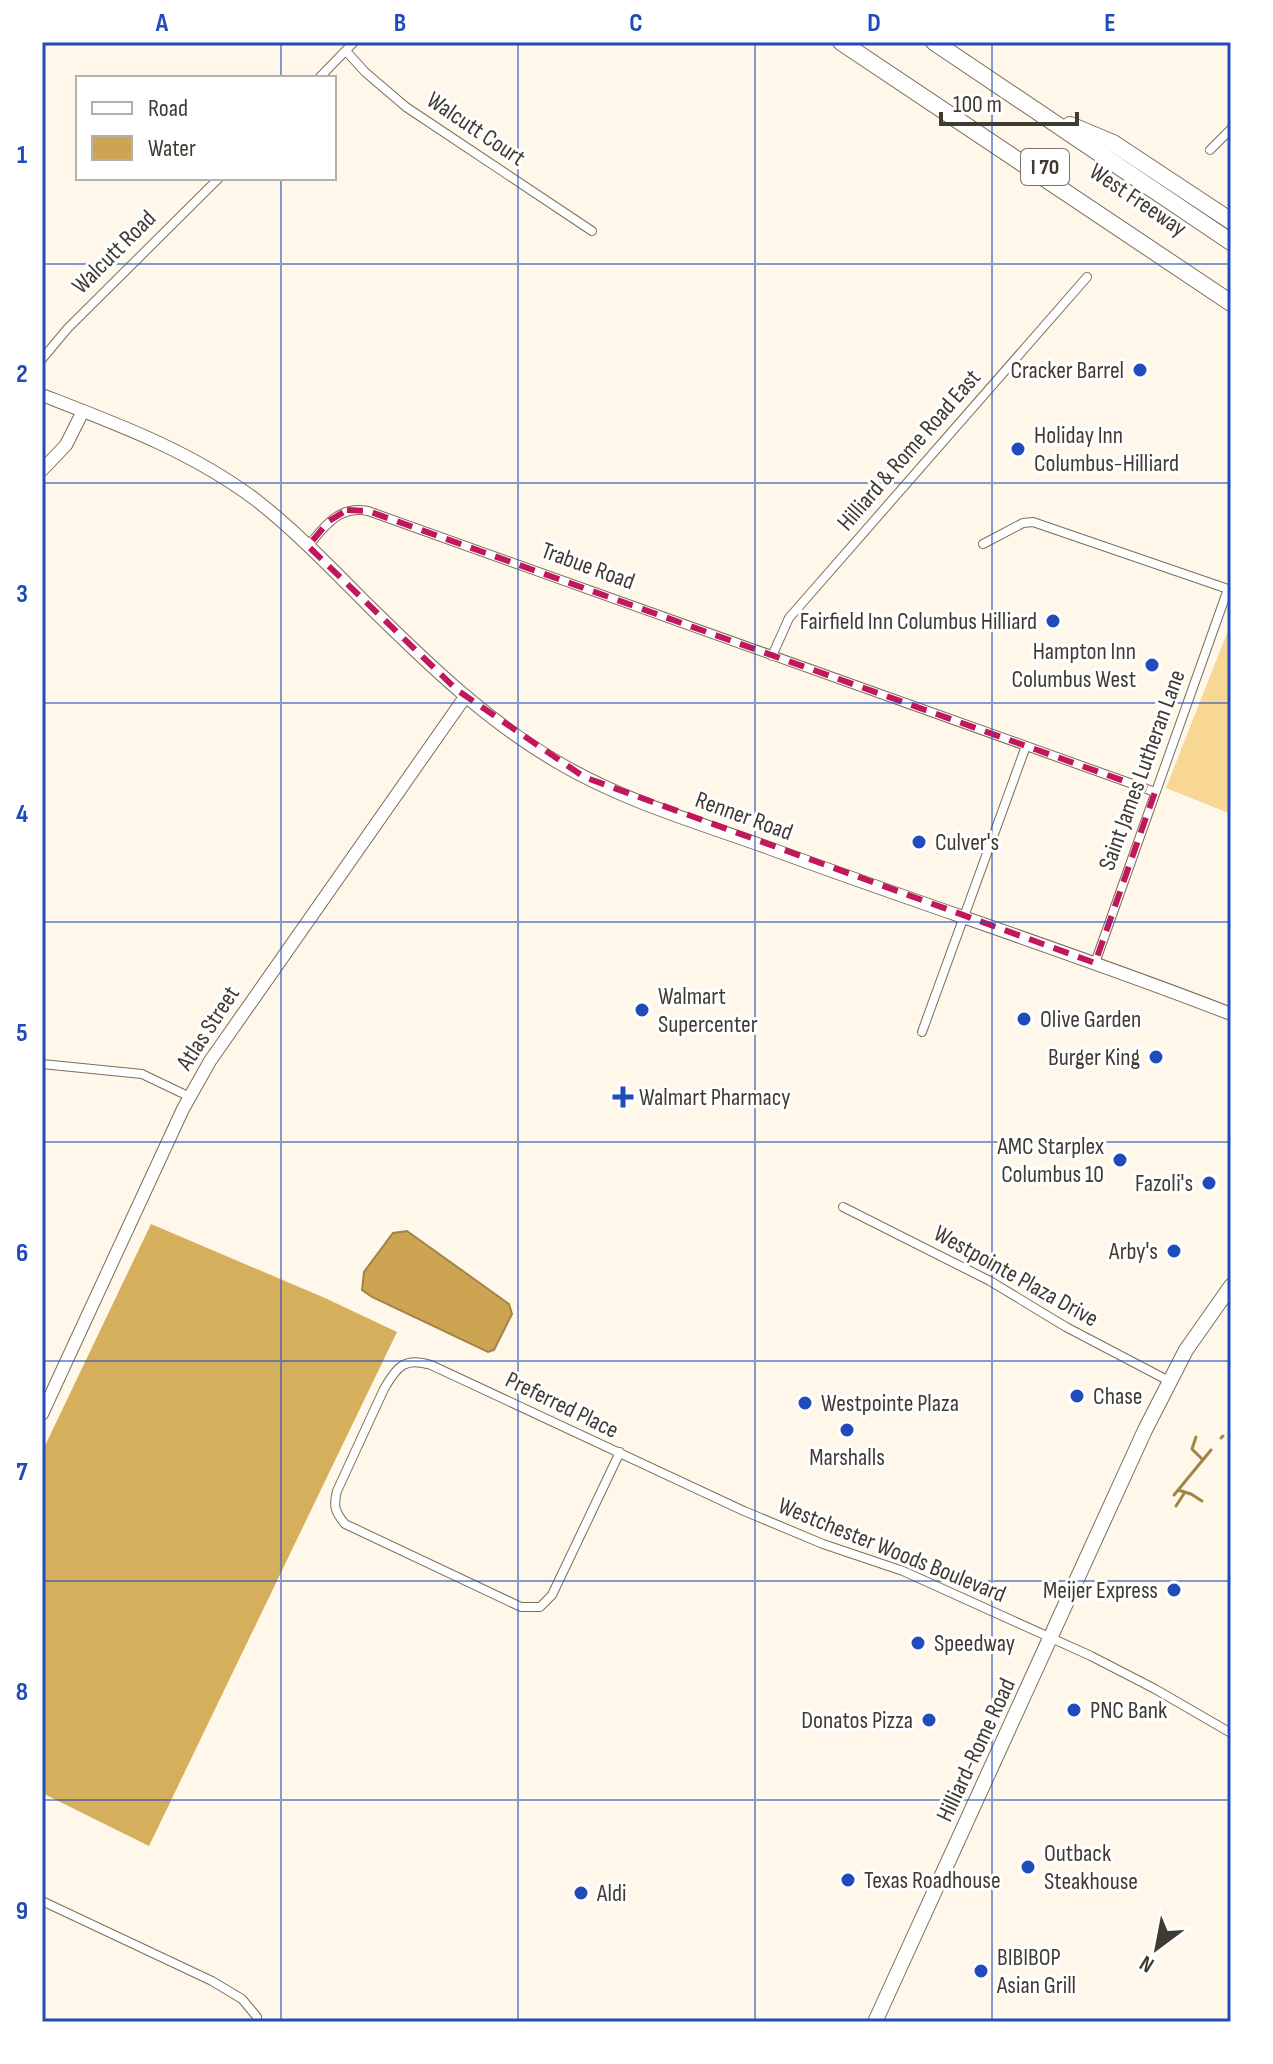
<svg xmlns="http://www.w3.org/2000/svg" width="1273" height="2064" viewBox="0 0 1273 2064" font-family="'Sofia Sans Condensed',sans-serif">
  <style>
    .green { fill: #f8d694 }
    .forest { fill: #d6af5d }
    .water { fill: #cca452; stroke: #a28448; stroke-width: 2 }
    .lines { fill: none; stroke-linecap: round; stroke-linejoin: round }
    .stream { stroke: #a28448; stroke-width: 3 }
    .street-casing { stroke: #7a6f5a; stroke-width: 10 }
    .secondary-casing { stroke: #7a6f5a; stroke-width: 14 }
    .primary-casing { stroke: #7a6f5a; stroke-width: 16 }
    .highway-casing { stroke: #7a6f5a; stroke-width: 18 }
    .street { stroke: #fff; stroke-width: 8 }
    .secondary { stroke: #fff; stroke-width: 12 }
    .primary { stroke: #fff; stroke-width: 14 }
    .highway { stroke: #fff; stroke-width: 16 }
    .marked { fill: none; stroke: #c2185b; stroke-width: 6; stroke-dasharray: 16 10; stroke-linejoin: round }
    .grid { fill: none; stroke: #1f4cba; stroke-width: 2; stroke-opacity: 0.55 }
    .poi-dot { fill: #1f4cba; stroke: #fff; stroke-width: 3 }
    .labels { text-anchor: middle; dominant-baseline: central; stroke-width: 6; stroke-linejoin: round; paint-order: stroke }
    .shield { fill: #fff; stroke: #797670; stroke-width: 2 }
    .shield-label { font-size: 22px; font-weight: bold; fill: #403b32 }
    .street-label { font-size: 24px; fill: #403b32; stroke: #fff }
    .poi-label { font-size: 24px; fill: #403b32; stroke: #fff; text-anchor: start }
    .neatline { fill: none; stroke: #1f4cba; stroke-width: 3 }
    .grid-label { font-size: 26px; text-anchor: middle; font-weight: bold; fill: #1f4cba }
  </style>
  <rect width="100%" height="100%" fill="#fff7e9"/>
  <!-- green -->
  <path class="green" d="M1231 623V814L1166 788Z"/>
  <!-- forest -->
  <path class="forest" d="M151 1224 325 1298 397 1332 149 1846 42 1793V1452Z"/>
  <!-- water -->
  <path class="water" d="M407 1231 509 1304 512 1314 494 1350 488 1352 372 1297 362 1290 364 1272 393 1233Z"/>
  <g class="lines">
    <!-- stream -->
    <path class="stream" d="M1196 1437 1192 1449 1203 1460
      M1221 1438 1223 1436
      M1178 1490 1191 1494 1202 1501
      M1174 1495 1211 1450
      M1176 1506 1185 1492"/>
    <!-- street casing -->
    <g class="street-casing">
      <path id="street" d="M346 51 365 72 406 107 592 231
        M319 78 354 42
        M1210 150 1231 129
        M42 359 68 328 219 178
        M983 544 1023 523 1033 522 1228 589 1095 963
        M308 546C325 526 339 505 368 511L1155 792
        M772 656 789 618 1087 277
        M922 1032 1026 746
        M42 1064 142 1074 190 1097
        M843 1207 990 1281 1066 1327 1169 1381
        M620 1452 552 1595 540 1607H521L345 1524C335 1512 333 1506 337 1491L384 1389C397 1366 405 1357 431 1365L744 1511 823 1544 903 1571 1091 1656 1155 1689 1231 1733
        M42 1901 212 1981 242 1999 257 2017V2022"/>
    </g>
    <!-- secondary casing -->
    <g class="secondary-casing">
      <path id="secondary" d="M42 395C117 424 191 451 256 500 297 532 333 570 370 607 429 665 488 722 559 763 625 802 703 824 774 850 926 906 1080 955 1231 1014
        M42 470 66 445 83 411
        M42 1414 183 1109 210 1061 465 697"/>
    </g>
    <!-- primary casing -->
    <g class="primary-casing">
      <path id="primary" d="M875 2022 1145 1430 1186 1350 1231 1286"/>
    </g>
    <!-- highway casing -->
    <g class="highway-casing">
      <path id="highway" d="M841 42 1231 303
        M934 42 1231 242
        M1070 125 1113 143 1231 221"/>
    </g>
    <!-- street -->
    <use href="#street" class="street"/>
    <!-- secondary -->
    <use href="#secondary" class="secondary"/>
    <!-- primary -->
    <use href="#primary" class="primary"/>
    <!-- highway -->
    <use href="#highway" class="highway"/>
  </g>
  <!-- marked area -->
  <path class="marked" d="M347 510 368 511 1155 792 1095 963 584 777 457 690 308 546 329 521Z"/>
  <!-- grid -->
  <path class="grid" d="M281 42V78M518 42V2022M755 42V2022M992 42V2022M281 178V2022M42 264H1231M42 483H1231M42 703H1231M42 922H1231M42 1142H1231M42 1361H1231M42 1581H1231M42 1800H1231"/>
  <!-- markers -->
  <g class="poi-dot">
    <circle cx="1140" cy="370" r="8"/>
    <circle cx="1018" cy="449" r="8"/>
    <circle cx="1053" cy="621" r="8"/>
    <circle cx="1152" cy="665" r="8"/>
    <circle cx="919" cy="842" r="8"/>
    <circle cx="642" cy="1010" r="8"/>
    <circle cx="1024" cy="1019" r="8"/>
    <circle cx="1156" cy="1057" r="8"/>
    <path d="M619 1085h8v8h8v8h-8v8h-8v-8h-8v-8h8z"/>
    <circle cx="1120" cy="1160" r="8"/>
    <circle cx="1209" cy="1183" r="8"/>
    <circle cx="1174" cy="1251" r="8"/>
    <circle cx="1077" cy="1396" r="8"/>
    <circle cx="805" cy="1403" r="8"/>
    <circle cx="847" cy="1430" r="8"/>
    <circle cx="1174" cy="1590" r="8"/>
    <circle cx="918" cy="1643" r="8"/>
    <circle cx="1074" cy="1710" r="8"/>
    <circle cx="929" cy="1720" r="8"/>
    <circle cx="1028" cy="1867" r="8"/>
    <circle cx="848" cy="1880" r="8"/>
    <circle cx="581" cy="1893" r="8"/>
    <circle cx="981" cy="1971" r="8"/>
  </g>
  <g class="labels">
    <!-- shield labels -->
    <rect class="shield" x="1021" y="149" width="48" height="36" rx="6"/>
    <g class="shield-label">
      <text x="1045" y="167">I 70</text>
    </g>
    <!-- street labels -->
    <g class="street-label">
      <text transform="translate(476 129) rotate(34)">Walcutt Court</text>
      <text transform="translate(1138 200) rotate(34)">West Freeway</text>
      <text transform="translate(114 252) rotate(-45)">Walcutt Road</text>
      <text transform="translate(909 450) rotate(-49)">Hilliard &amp; Rome Road East</text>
      <text transform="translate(588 566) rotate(20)">Trabue Road</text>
      <text transform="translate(1142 770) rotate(-70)">Saint James Lutheran Lane</text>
      <text transform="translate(744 816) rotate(20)">Renner Road</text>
      <text transform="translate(208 1028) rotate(-57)">Atlas Street</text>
      <text transform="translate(1016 1276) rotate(29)">Westpointe Plaza Drive</text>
      <text transform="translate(562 1405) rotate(26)">Preferred Place</text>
      <text transform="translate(892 1550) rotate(22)">Westchester Woods Boulevard</text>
      <text transform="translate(976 1750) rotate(-65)">Hilliard-Rome Road</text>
    </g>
    <!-- poi labels -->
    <g class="poi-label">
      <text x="1124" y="370" text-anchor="end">Cracker Barrel</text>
      <text x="1034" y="435">Holiday Inn<tspan x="1034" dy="28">Columbus-Hilliard</tspan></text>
      <text x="1037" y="621" text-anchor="end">Fairfield Inn Columbus Hilliard</text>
      <text x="1136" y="651" text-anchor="end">Hampton Inn<tspan x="1136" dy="28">Columbus West</tspan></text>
      <text x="935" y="842">Culver's</text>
      <text x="658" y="996">Walmart<tspan x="658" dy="28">Supercenter</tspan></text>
      <text x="1040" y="1019">Olive Garden</text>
      <text x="1140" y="1057" text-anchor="end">Burger King</text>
      <text x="639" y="1097">Walmart Pharmacy</text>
      <text x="1104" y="1146" text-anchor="end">AMC Starplex<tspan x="1104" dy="28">Columbus 10</tspan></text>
      <text x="1193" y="1183" text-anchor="end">Fazoli's</text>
      <text x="1158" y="1251" text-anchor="end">Arby's</text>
      <text x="1093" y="1396">Chase</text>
      <text x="821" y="1403">Westpointe Plaza</text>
      <text x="847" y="1457" text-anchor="middle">Marshalls</text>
      <text x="1158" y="1590" text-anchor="end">Meijer Express</text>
      <text x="934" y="1643">Speedway</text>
      <text x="1090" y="1710">PNC Bank</text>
      <text x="913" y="1720" text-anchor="end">Donatos Pizza</text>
      <text x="1044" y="1853">Outback<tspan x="1044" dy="28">Steakhouse</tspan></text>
      <text x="864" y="1880">Texas Roadhouse</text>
      <text x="597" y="1893">Aldi</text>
      <text x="997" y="1957">BIBIBOP<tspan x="997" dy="28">Asian Grill</tspan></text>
    </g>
  </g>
  <!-- border -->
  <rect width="1273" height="2064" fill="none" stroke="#ffffff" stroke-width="88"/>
  <!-- legend -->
  <rect x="76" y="76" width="260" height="104" fill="#ffffff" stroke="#b3b1ad" stroke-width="2"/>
  <rect x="92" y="102" width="40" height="12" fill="#ffffff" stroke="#b3b1ad" stroke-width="2"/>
  <text x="148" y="116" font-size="24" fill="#403b32">Road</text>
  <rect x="92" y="136" width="40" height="24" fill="#cca452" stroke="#b3b1ad" stroke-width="2"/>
  <text x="148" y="156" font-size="24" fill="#403b32">Water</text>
  <!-- north arrow -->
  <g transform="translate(1157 1948) rotate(212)" stroke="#ffffff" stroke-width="6" paint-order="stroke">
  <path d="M0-6L14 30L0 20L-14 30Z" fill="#403b32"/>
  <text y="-12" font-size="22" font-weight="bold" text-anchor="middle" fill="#403b32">N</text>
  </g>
  <!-- scale -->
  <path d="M941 112v12h136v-12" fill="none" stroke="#403b32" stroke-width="4"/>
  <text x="953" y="112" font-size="24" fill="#403b32" stroke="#ffffff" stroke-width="6" paint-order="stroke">100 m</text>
  <rect x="44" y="44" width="1185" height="1976" class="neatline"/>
  <g class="grid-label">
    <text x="162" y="31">A</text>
    <text x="400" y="31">B</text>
    <text x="636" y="31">C</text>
    <text x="874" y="31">D</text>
    <text x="1110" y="31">E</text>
    <text x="22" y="163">1</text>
    <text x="22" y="382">2</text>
    <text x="22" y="602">3</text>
    <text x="22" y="822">4</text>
    <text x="22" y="1041">5</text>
    <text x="22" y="1261">6</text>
    <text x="22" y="1480">7</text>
    <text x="22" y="1700">8</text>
    <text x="22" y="1919">9</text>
  </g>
</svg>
